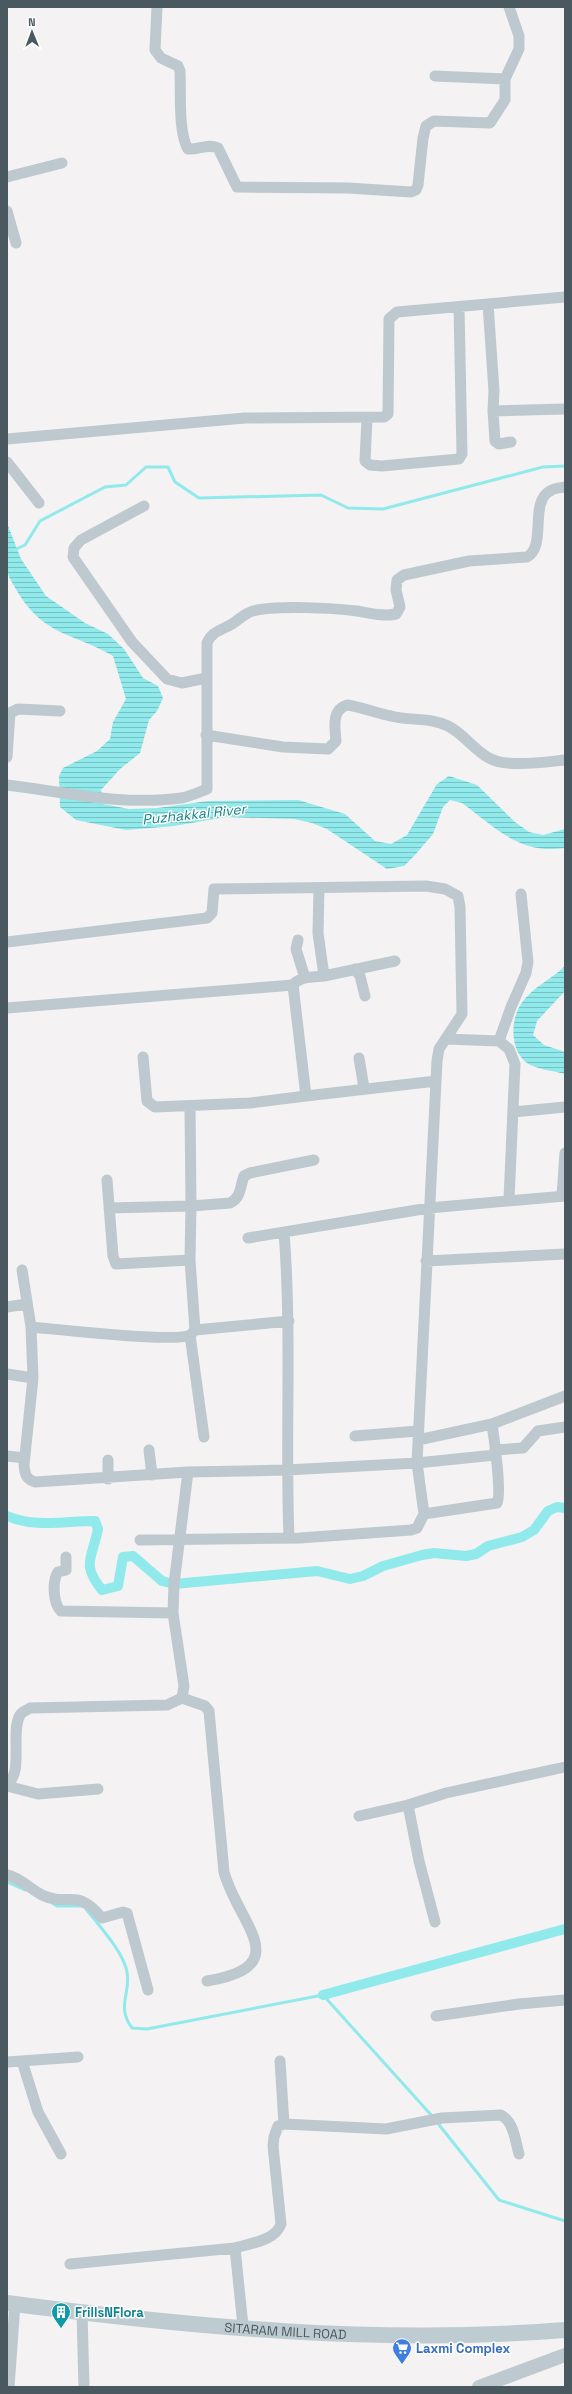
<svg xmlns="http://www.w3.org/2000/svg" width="572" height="2394" viewBox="0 0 572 2394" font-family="'Space Grotesk',sans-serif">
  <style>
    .water { fill: url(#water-rules) }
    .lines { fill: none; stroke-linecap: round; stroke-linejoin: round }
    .stream { stroke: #90e9eb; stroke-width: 3 }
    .canal { stroke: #90e9eb; stroke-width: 10 }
    .minor { stroke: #bdc9ce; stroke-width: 11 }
    .tertiary { stroke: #bdc9ce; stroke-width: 14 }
    .secondary { stroke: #beccd2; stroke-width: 16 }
    .labels { text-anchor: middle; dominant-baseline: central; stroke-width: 3; stroke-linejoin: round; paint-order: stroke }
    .culture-label { font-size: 13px; font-weight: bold; fill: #0d838f; stroke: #fff; text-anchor: start }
    .street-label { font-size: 13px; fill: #49595f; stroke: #fff }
    .shop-label { font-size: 13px; font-weight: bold; fill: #366cbe; stroke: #fff; text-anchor: start }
    .water-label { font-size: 14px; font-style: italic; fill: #108385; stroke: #fff }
  </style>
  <defs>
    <pattern id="water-rules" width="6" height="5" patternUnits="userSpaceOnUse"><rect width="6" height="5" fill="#90e9eb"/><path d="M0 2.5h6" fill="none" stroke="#78c0c2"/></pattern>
  </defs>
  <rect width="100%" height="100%" fill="#f4f2f2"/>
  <!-- water -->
  <path class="water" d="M7 523 21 559 46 596 85 623 108 634 124 649 143 678 158 686 163 698 157 711 149 720 140 753 120 769 101 790 103 804 129 809 158 808 208 801 298 800 345 814 375 841 391 844 407 835 437 784 449 776 477 785 515 822 529 832 543 835 565 829V848C520 855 496 828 462 803L450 800 443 807 433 834 415 855 404 866 387 869 327 829 312 823 294 819 226 817 174 826 126 830 76 820 60 807 59 776 63 768 97 751 110 739 113 722 126 699 113 656C72 632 45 637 17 591 13 584 8 577 7 569 5 554 7 538 7 523Z
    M565 966V991L537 1021 533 1035 544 1045 565 1052V1074C554 1071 535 1069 527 1063 510 1050 510 1021 521 1004 531 988 552 979 565 966Z"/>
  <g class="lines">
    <!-- stream -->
    <path class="stream" d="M14 550 25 545 40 521 105 487 126 485 146 467H168L175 482 199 498 321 495 348 508 383 509 543 467 565 466
      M7 1882 25 1890
      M52 1903 57 1906H82
      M86 1909C98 1924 124 1953 127 1972 131 1994 116 2006 132 2028L147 2029 323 1995 433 2117
      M436 2121 499 2200 565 2221"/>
    <!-- canal -->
    <path class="canal" d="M7 1516C35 1528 65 1521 95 1521L98 1529C92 1559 81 1564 102 1590L118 1586 123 1557 133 1556 162 1581 174 1584 317 1571 350 1579 363 1576 383 1566 422 1555 434 1553 466 1556 476 1554 488 1546 522 1537 534 1530 548 1511 557 1507 565 1508
      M323 1995 565 1929"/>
    <!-- minor -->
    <path class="minor" d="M157 7 155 50 161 58 178 66 180 71C181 91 178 133 188 149 199 150 207 143 218 148L237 187 348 188 411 192 416 190 418 185 423 138 426 126 434 121 490 123 505 100V79L519 49V36L509 7
      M435 76 505 79
      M7 177 62 163
      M7 211 16 243
      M488 304 494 391 493 411 565 409
      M493 411 495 441 499 444 511 442
      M367 418 365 461 370 465 382 466 459 459 462 454 459 307
      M7 439 245 418 384 417 388 414 389 319 397 312 565 297
      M7 462 39 503
      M144 506 81 540 74 548 73 557 132 642 167 679 182 683 206 678
      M7 713H10L7 757
      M10 713 18 709 60 711
      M206 735 283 747 328 749 336 741C335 728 331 710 347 705 362 707 376 713 391 716 410 721 430 717 448 726 464 734 474 750 489 758 506 768 545 762 565 760
      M7 785C64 792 123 806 181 798 189 797 199 792 207 789V643C212 631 222 630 232 624 240 619 245 613 253 611 276 605 333 608 357 611 370 613 382 617 396 614L400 607 396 590 397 580 404 575 469 561 527 557C547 546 529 502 550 491 554 488 560 488 565 487
      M298 940 296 949 305 978
      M7 942 207 918 212 913 214 889 426 886 445 889 458 896 460 907 462 1014 439 1049 437 1061 417 1463 287 1470 188 1472 35 1482C26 1479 25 1475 24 1465L33 1378
      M355 969 360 976 365 996
      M324 976 395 961
      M7 1008 293 985
      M447 1039 499 1041 509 1049 515 1064 509 1199
      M499 1041 511 1007 526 973 528 962 521 894
      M143 1057 147 1101 155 1107 250 1103 306 1096 293 985C300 976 314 977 324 976L318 933 319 888
      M359 1058 364 1088
      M306 1096 436 1081
      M190 1107 191 1206 230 1203C241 1198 240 1187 244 1176L250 1173 314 1160
      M513 1112 565 1107
      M107 1180 113 1256 116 1264 190 1260
      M562 1196 565 1153
      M284 1232C292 1334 285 1436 289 1538
      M248 1238 429 1208 565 1196
      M426 1261 565 1254
      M22 1270 31 1327
      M7 1307 27 1304
      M195 1330 289 1321
      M190 1335 204 1437
      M7 1374 33 1378 31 1327C55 1329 176 1343 190 1335 192 1334 193 1332 195 1330L190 1260 191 1206 109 1208
      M492 1424C494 1437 502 1495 497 1503L424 1514 417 1463 495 1455
      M355 1436 418 1431
      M418 1440 492 1424 565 1396
      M149 1450 152 1475
      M495 1450 523 1448 538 1431 565 1427
      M7 1456 25 1458
      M108 1460V1479
      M140 1540 300 1538 411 1530 417 1528 424 1514
      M66 1557V1570L58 1572C52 1581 53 1604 61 1611L173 1613
      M182 1698 205 1706 209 1711 224 1872C238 1924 297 1966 207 1981
      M7 1783C24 1775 10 1731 20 1715 22 1712 27 1710 30 1708L167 1705 182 1698 184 1686 173 1613 174 1584 188 1472
      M7 1786 38 1794 98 1789
      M408 1805 419 1861 435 1922
      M359 1816 408 1805 446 1793 565 1767
      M7 1875C21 1878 30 1889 42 1895 69 1908 75 1886 102 1918L123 1912 127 1913 148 1990
      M436 2016 519 2004 565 2000
      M22 2061 38 2112 61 2154
      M280 2061 284 2124
      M7 2062 78 2057
      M70 2264 235 2248
      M82 2312 84 2387
      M243 2326 235 2248C251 2243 275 2241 281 2224L273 2146 274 2137 278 2126 284 2124 386 2129 442 2118 501 2115C514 2122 515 2140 519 2154
      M9 2387 15 2304"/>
    <!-- tertiary -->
    <path class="tertiary" d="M479 2387 565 2355"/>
    <!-- secondary -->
    <path class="secondary" id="s1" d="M7 2303C191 2327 379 2345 565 2330"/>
  </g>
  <!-- icons -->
  <defs>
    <g id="building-pin" transform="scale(1)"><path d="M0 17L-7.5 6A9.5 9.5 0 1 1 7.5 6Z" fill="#0f9aa8" stroke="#fff"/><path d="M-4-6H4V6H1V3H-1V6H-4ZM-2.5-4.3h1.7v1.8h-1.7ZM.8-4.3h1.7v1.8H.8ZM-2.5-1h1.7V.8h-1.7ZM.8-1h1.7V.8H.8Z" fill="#fff"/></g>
    <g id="supermarket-pin" transform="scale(1)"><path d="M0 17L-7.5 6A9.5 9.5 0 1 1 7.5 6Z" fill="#3f7fe0" stroke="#fff"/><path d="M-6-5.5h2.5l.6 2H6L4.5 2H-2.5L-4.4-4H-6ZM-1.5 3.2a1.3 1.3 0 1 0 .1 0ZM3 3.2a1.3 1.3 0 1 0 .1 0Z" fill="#fff"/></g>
  </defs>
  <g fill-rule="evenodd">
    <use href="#building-pin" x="61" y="2312"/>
    <use href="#supermarket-pin" x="402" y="2348"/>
  </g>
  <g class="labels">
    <!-- culture labels -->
    <g class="culture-label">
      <text x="75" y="2312">FrillsNFlora</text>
    </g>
    <!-- street labels -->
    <g class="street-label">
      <text stroke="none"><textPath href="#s1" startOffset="280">SITARAM MILL ROAD</textPath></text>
    </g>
    <!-- shop labels -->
    <g class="shop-label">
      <text x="416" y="2348">Laxmi Complex</text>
    </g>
    <!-- water labels -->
    <g class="water-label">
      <text transform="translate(194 814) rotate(-6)">Puzhakkal River</text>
    </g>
  </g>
  <!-- border -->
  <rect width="572" height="2394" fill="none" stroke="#49595f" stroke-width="16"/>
  <!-- north arrow -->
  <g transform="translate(32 32) rotate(359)" stroke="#ffffff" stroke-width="3" paint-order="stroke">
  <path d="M0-3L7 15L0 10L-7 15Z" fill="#49595f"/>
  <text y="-6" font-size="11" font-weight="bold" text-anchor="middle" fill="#49595f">N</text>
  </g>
</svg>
